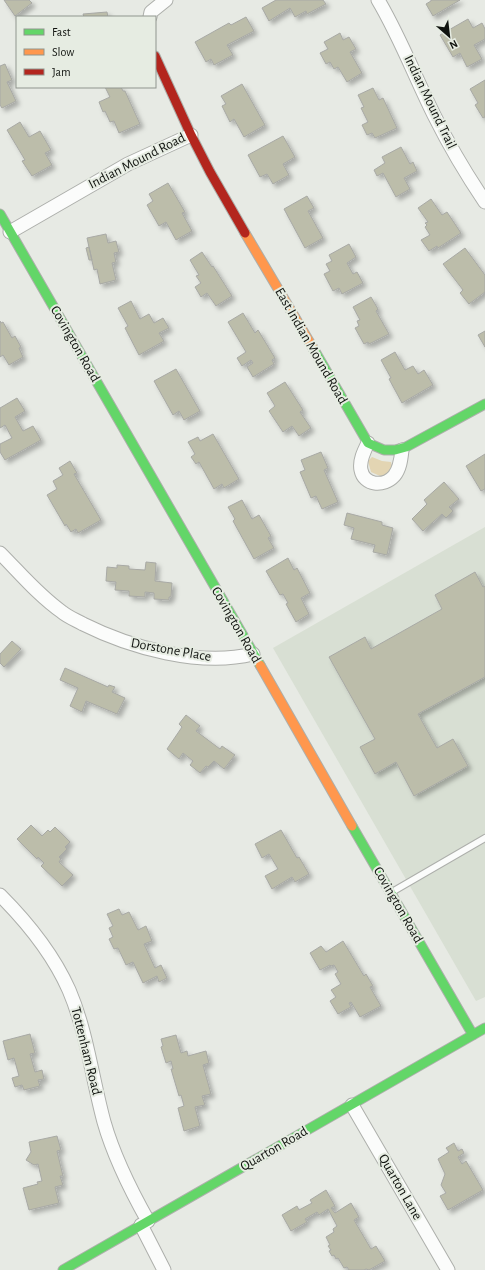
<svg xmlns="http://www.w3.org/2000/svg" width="485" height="1270" viewBox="0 0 485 1270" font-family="'Alegreya Sans',sans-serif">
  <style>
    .built { fill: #d8dfd3 }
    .green { fill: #e3d5b3 }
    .building { fill: #bcbdaa; stroke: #a8a9a5; filter: url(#shadow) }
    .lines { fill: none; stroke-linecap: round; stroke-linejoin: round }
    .lane-casing { stroke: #adafab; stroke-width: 8 }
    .street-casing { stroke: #adafab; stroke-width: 15 }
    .fast-casing { stroke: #adafab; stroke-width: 11 }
    .slow-casing { stroke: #adafab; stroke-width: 11 }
    .jam-casing { stroke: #adafab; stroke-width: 11 }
    .lane { stroke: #fbfcfb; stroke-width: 6 }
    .street { stroke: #fbfcfb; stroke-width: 13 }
    .fast { stroke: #63d668; stroke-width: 9 }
    .slow { stroke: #ff974d; stroke-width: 9 }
    .jam { stroke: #b3261e; stroke-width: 9 }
    .labels { text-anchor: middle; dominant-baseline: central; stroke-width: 4; stroke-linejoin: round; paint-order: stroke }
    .street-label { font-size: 14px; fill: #10130f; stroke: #e6ece2 }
  </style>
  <defs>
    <filter id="shadow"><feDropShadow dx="3.5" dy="3.5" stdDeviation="2" flood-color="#0004"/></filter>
  </defs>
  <rect width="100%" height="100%" fill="#e7eae4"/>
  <!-- built -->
  <path class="built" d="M485 527V997L476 1001 273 648Z"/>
  <!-- green -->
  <path class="green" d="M372 457 382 461 391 462 392 466 386 475 380 476 371 472 368 461Z"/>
  <!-- building -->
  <path class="building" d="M4 0H29L32 3 15 16Z
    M276 0H323L326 4 307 14 306 11 295 17 290 8 269 21 262 8Z
    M431 0H460L433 16 426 4 431 1Z
    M107 12 108 17H84L83 14Z
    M246 17 254 31 227 45 233 55 214 65 211 59 206 62 195 42 229 23 231 25Z
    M468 19 473 28 482 23 485 29V39L474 45 482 59 467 67 460 53 453 57 440 35Z
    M340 33 343 40 349 37 356 49 350 52 362 73 347 82 338 67 334 69 330 62 326 64 320 53 328 49 324 42Z
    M5 64 12 80 7 82 16 101 2 108 0 105V66Z
    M485 80V117L483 118 475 105 478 103 470 89Z
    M242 84 265 125 244 137 234 119 230 122 222 106 226 104 221 96Z
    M105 87H121L123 91H125L140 124 119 133 114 121 110 122 105 111 103 112 99 102 110 97Z
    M373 88 379 100 383 98 397 128 375 138 372 133 367 135 362 125 368 122 361 108 364 107 358 95Z
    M20 122 29 137 40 131 51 150 45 153 52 165 32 176 22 161 25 160 7 130Z
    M283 136 295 157 283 164 289 175 273 184 267 174 260 177 248 155Z
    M401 147 410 164 413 162 417 171 404 178 410 189 396 197 383 173 377 176 374 170 385 163 382 157Z
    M168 183 185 212 182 213 192 231 176 240 166 222 159 226 147 205 153 201 149 194Z
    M307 196 314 208 308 211 323 238 305 248 284 209Z
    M431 199 442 215 447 212 461 233 438 248 437 246 429 251 421 240 430 235 425 227 427 225 425 223 428 222 418 208Z
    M106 234 108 243 116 241 119 252 114 253 116 262 112 263 116 280 100 284 97 269 94 270 87 238Z
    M349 244 356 257 347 263 353 274 357 272 363 283 342 294 339 288 333 291 324 274 330 271 326 264 332 261 329 255Z
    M89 247 92 260H89L86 248Z
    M465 248 485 275V292L469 304 460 293 463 290 443 264Z
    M202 252 212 267 213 266 232 296 216 306 207 293 201 297 195 287 201 283 196 276 199 275 190 260Z
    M371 297 378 309 376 311 389 334 369 344 368 342 364 344 355 328 359 326 357 321 360 320 353 307Z
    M131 301 140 319 149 314 154 323 163 318 169 328 159 333 164 341 139 355 125 328 128 326 118 308Z
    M243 313 255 333 258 330 275 358 272 360 274 364 253 377 247 367 253 363 251 360 242 366 237 358 246 352 228 322Z
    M0 321 1 323 3 322 12 338 15 336 21 347 19 348 23 357 9 365 3 355 0 357Z
    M485 331V347L478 335Z
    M395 352 405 370 413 366 418 374 424 370 433 385 402 403 389 379 391 378 381 360Z
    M176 369 200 411 184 420 179 411 173 415 154 381Z
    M285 382 303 410 300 412 311 428 299 436 292 426 283 432 269 411 275 406 267 393Z
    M17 398 25 411 15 417 23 431 33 426 41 440 5 460 0 452V444L12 438 5 425 0 428V408Z
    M213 434 239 479 224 488 222 484 214 489 199 462 196 464 191 457 195 454 188 442 198 437 200 441Z
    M321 452 328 468 324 470 338 502 322 509 316 496 311 498 300 472 305 470 301 460Z
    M485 454V489L481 491 466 466Z
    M70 461 77 473 74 474 101 520 78 533 76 529 71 532 66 524 65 526 47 495 57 489 53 481 63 475 59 468Z
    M444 482 459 499 449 507 453 511 446 518 442 514 423 531 412 519 427 504 424 500Z
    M242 500 252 519 259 515 271 536 268 538 274 548 254 559 233 521 235 519 228 507Z
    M347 513 382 522V525L393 528 387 555 373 552 375 545 351 539 354 528 344 525Z
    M288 558 294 570 297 568 310 593 301 598 309 614 296 622 286 604 288 603 283 594 280 595 266 571Z
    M146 562 156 563 155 581 172 583 171 597H169V600L154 599V593L145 592V597L129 596V591L115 590 116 582 106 581 107 567 117 568V565L129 566V569L145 570Z
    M475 572 483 587 485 586V677L418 714 437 748 453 739 468 766 414 796 396 762 375 774 360 747 375 739 329 657 365 637 371 649 442 609 435 595Z
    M12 641 21 649 4 667 0 663V654Z
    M65 668 108 687 109 685 115 687 112 692 125 698 117 714 86 701 82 712 70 706 78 688 60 680Z
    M186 715 200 726 196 731 220 749 222 746 235 755 224 769 214 761 208 767 206 766 200 773 190 765 193 761 183 753 179 759 167 749 182 727 179 724Z
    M31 825 42 836 48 830 50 832 55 827 70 842 65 847 67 849 59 857 61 859 59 862 73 875 62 886 41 866 44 863 38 857 37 859 17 839Z
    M281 830 297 858 299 857 309 874 295 882 292 877 272 889 265 876 278 869 269 854 262 858 255 844Z
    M119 909 122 915 129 912 138 930 146 926 152 941 144 944 155 968 161 965 167 978 159 982 157 976 143 983 133 962 126 965 118 948 114 949 109 939 113 937 109 928 113 926 107 914Z
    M343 941 364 976 366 974 373 986 370 987 381 1006 360 1017 351 1002 349 1003 351 1007 338 1014 330 1001 336 997 331 990 341 984 335 974 338 972 334 965 331 966 330 965 320 970 310 953 321 946 326 952Z
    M30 1034 35 1053 30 1054 35 1072 42 1070 44 1079 38 1080 40 1086 24 1090 22 1085 15 1087 12 1078 19 1076 14 1058 8 1060 3 1041Z
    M176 1035 181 1053 187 1051 188 1056 206 1051 209 1063 203 1065 211 1094 202 1096 205 1105 195 1107 200 1126 184 1131 178 1108 184 1106 181 1095 179 1096 171 1069H173L171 1061 166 1063 161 1047 163 1046 161 1039Z
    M57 1136 61 1150 57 1151 63 1176H60L63 1185 55 1187 59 1203 29 1210 23 1188 38 1184 37 1182 42 1181 38 1164 34 1165 26 1160 31 1152 29 1142Z
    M454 1143 458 1151 462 1149 464 1153 458 1157 462 1164 466 1161 483 1190 448 1210 440 1196 446 1193 441 1185 445 1174 438 1159 449 1152 446 1148Z
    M326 1190 335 1206 331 1208 335 1213 351 1203 359 1217 354 1220 371 1249 376 1246 385 1261 369 1270 366 1269 364 1270H349L347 1267 344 1268 338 1258 336 1259 334 1255 332 1256 329 1251 331 1250 328 1246 330 1245 326 1237 334 1232 333 1229 337 1226 328 1209 319 1215 317 1212 305 1219 307 1222 291 1231 282 1215 297 1206 299 1210 312 1203 310 1200Z"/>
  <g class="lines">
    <!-- lane casing -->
    <g class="lane-casing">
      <path id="lane" d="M392 892 485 838"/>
    </g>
    <!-- street casing -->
    <g class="street-casing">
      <path id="street" d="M378 0C400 37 415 77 434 115 449 145 466 174 485 202
        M150 17 151 12 166 0
        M10 232 128 164 191 135
        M368 443C364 451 359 461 361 470 364 486 384 487 394 476 400 469 401 459 402 450
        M0 553C20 573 38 595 62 612 68 617 76 620 83 624 131 648 200 667 253 654
        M0 895C28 923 53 954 69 990 87 1032 92 1078 104 1122 114 1157 130 1189 148 1221
        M352 1105 448 1270
        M141 1225 164 1270"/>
    </g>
    <!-- fast casing -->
    <g class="fast-casing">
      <path id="fast" d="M0 214 260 665
        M313 348 368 443 384 450H395L406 447 485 404
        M352 826 473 1035
        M63 1270 485 1028"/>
    </g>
    <!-- slow casing -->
    <g class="slow-casing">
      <path id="slow" d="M245 233 313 348
        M260 665 352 826"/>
    </g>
    <!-- jam casing -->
    <g class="jam-casing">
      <path id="jam" d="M155 56 191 135 210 172 245 233"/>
    </g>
    <!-- lane -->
    <use href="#lane" class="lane"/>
    <!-- street -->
    <use href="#street" class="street"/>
    <!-- fast -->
    <use href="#fast" class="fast"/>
    <!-- slow -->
    <use href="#slow" class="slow"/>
    <!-- jam -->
    <use href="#jam" class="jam"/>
  </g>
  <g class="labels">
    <!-- street labels -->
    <g class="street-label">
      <text transform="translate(430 102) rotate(64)">Indian Mound Trail</text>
      <text transform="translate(137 161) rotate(-27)">Indian Mound Road</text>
      <text transform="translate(75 344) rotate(60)">Covington Road</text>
      <text transform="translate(311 346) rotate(60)">East Indian Mound Road</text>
      <text transform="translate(236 625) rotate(60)">Covington Road</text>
      <text transform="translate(171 650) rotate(10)">Dorstone Place</text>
      <text transform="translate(398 905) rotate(60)">Covington Road</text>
      <text transform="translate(86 1051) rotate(76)">Tottenham Road</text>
      <text transform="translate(274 1149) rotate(-30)">Quarton Road</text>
      <text transform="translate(400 1187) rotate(60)">Quarton Lane</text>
    </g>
  </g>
  <!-- legend -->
  <rect x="16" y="16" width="140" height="72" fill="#e6ece2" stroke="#90958e"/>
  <rect x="24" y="29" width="20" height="6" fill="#63d668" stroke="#90958e"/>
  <text x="52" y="36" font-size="12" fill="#10130f">Fast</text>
  <rect x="24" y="49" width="20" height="6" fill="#ff974d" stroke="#90958e"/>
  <text x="52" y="56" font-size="12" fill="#10130f">Slow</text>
  <rect x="24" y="69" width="20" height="6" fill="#b3261e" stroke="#90958e"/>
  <text x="52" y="76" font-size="12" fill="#10130f">Jam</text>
  <!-- north arrow -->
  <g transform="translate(449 36) rotate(152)" stroke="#e6ece2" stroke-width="3" paint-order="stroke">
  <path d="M0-3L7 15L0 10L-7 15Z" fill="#10130f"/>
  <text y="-6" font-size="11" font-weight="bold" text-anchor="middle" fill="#10130f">N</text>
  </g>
</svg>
